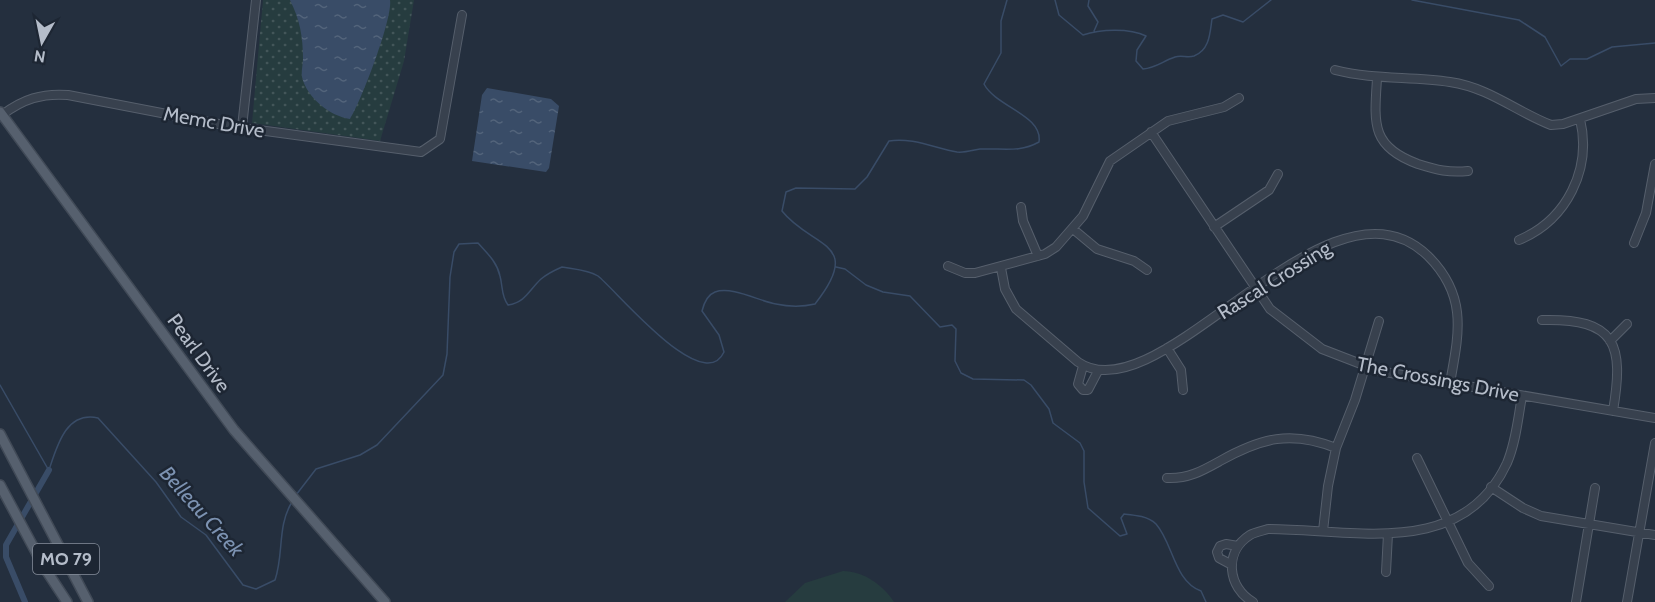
<svg xmlns="http://www.w3.org/2000/svg" width="1655" height="602" viewBox="0 0 1655 602" font-family="Cabin,sans-serif">
  <style>
    .grass { fill: #263c3f }
    .park { fill: url(#park-dots) }
    .water { fill: url(#water-ripples) }
    .lines { fill: none; stroke-linecap: round; stroke-linejoin: round }
    .stream { stroke: #394c67; stroke-width: 1.5 }
    .canal { stroke: #394c67; stroke-width: 6 }
    .minor-casing { stroke: #565f6c; stroke-width: 10 }
    .major-casing { stroke: #414a57; stroke-width: 12 }
    .minor { stroke: #38414e; stroke-width: 8 }
    .major { stroke: #56606e; stroke-width: 9 }
    .labels { text-anchor: middle; dominant-baseline: central; stroke-width: 5; stroke-linejoin: round; paint-order: stroke }
    .shield { fill: #1d2633; stroke: #878f9c; stroke-width: 1.5 }
    .shield-label { font-size: 18px; font-weight: bold; fill: #b4bcc9 }
    .street-label { font-size: 20px; fill: #b4bcc9; stroke: #1d2633 }
    .water-label { font-size: 21px; font-style: italic; fill: #7c92b1; stroke: #1d2633 }
  </style>
  <defs>
    <pattern id="park-dots" width="8" height="8" patternUnits="userSpaceOnUse" patternTransform="scale(1.5)"><rect width="8" height="8" fill="#263c3f"/><path d="M2 2h.1M6 6h.1" fill="none" stroke="#435659" stroke-width="1.8" stroke-linecap="round"/></pattern>
    <pattern id="water-ripples" width="26" height="14" patternUnits="userSpaceOnUse" patternTransform="scale(1.5)"><rect width="26" height="14" fill="#394c67"/><path d="M2 4q2-2 4 0t4 0M15 11q2-2 4 0t4 0" fill="none" stroke="#53647b"/></pattern>
  </defs>
  <rect width="100%" height="100%" fill="#242f3e"/>
  <!-- grass -->
  <path class="grass" d="M843 571C863 571 883 585 894 602H785L805 583Z"/>
  <!-- park -->
  <path class="park" d="M263 0H424H414L404 61 380 141 252 123Z"/>
  <!-- water -->
  <path class="water" d="M290 0H390C393 18 361 102 350 119 330 116 307 98 302 77 301 72 303 64 303 59 303 37 300 20 290 0Z
    M487 88 551 99 559 106 549 168 546 172 472 161 482 95Z"/>
  <g class="lines">
    <!-- stream -->
    <path class="stream" d="M1055 0 1059 15 1083 35C1100 29 1130 28 1146 36L1137 50 1136 61 1143 69C1156 68 1163 61 1175 57 1181 55 1188 58 1194 56 1210 50 1210 32 1212 19L1223 15 1243 22 1271 0
      M1089 0 1088 6 1098 22 1094 31
      M1412 0 1519 20 1545 37 1561 66 1570 59H1587L1612 47 1655 43
      M836 267 845 269 866 285 883 292 910 296 940 327 952 325 956 329 955 361 961 373 973 379 1024 380 1031 385 1049 409 1053 423 1080 443 1084 451V482L1088 508 1120 536 1127 534 1121 518 1124 514C1134 515 1148 516 1156 524 1173 543 1174 581 1201 591L1206 602
      M0 385 48 469
      M49 470C57 446 66 411 98 418L156 482 181 517 206 535 243 585 256 589 275 580C284 554 277 526 292 502
      M296 495 316 469 360 455 377 445 443 375 447 354 450 277 454 252 459 244 478 243C487 253 497 262 500 276 503 287 501 296 508 305 526 302 529 290 541 279 547 274 555 270 562 267 573 269 589 270 598 276 617 291 703 397 724 352L719 335 702 311C704 303 707 295 715 292 732 286 759 301 776 304 790 307 802 307 815 304 865 241 811 248 782 211L786 192 796 188 855 189 867 177 889 141C911 137 935 148 957 152 965 153 973 150 980 149 1003 148 1019 153 1039 142 1043 115 996 107 984 84L1001 53V21L1007 0"/>
    <!-- canal -->
    <path class="canal" d="M25 602 6 557V545L49 470"/>
    <!-- minor casing -->
    <g class="minor-casing">
      <path id="minor" d="M1335 70C1373 80 1411 76 1450 82 1490 88 1515 111 1551 125L1563 124 1636 99 1655 98
        M1377 79C1374 124 1371 147 1418 164 1437 170 1449 173 1468 171
        M2 115C23 99 42 93 68 95L229 126 421 152 440 139 462 15
        M242 127 256 0
        M1151 132 1270 309 1322 349 1379 371 1655 418
        M1021 207 1023 221 1038 256
        M1214 227 1269 190 1278 174
        M1073 229 1097 249 1134 261 1147 270
        M1519 240C1567 220 1592 169 1580 119
        M1634 243 1646 213 1655 164
        M948 266 965 273H975L1045 254 1056 247 1083 216 1110 161 1168 121 1224 107 1239 98
        M1001 268 1005 289 1016 309 1078 362C1161 419 1328 158 1428 256 1468 296 1459 333 1450 383
        M1542 320C1617 318 1624 345 1613 411
        M1610 341 1627 324
        M1167 348 1181 370 1183 390
        M1083 366 1078 384 1083 390H1088L1098 371
        M1417 458 1468 563 1489 586
        M1167 478C1188 479 1202 471 1220 461 1261 438 1291 430 1336 448
        M1491 487 1523 508 1541 516 1655 535
        M1323 531 1328 486 1336 448 1355 400 1379 321
        M1232 565 1219 558 1217 552 1220 546 1226 544 1238 546
        M1386 572 1388 534
        M1253 602C1228 588 1223 552 1250 535 1255 532 1262 531 1268 529 1352 529 1462 560 1507 463 1516 442 1518 418 1522 396
        M1576 602 1595 488
        M1627 602 1655 443"/>
    </g>
    <!-- major casing -->
    <g class="major-casing">
      <path id="major" d="M0 112 234 430 385 602
        M0 434 88 602
        M0 485 44 567 67 602"/>
    </g>
    <!-- minor -->
    <use href="#minor" class="minor"/>
    <!-- major -->
    <use href="#major" class="major"/>
  </g>
  <g class="labels">
    <!-- shield labels -->
    <rect class="shield" x="33" y="544" width="66" height="30" rx="4.5"/>
    <g class="shield-label">
      <text x="66" y="559">MO 79</text>
    </g>
    <!-- street labels -->
    <g class="street-label">
      <text transform="translate(214 122) rotate(10)">Memc Drive</text>
      <text transform="translate(1274 280) rotate(-32)">Rascal Crossing</text>
      <text transform="translate(199 353) rotate(54)">Pearl Drive</text>
      <text transform="translate(1438 379) rotate(11)">The Crossings Drive</text>
    </g>
    <!-- water labels -->
    <g class="water-label">
      <text transform="translate(202 511) rotate(48)">Belleau Creek</text>
    </g>
  </g>
  <!-- north arrow -->
  <g transform="translate(42 42) rotate(189)" stroke="#1d2633" stroke-width="4.5" paint-order="stroke">
  <path d="M0-4.5L10 22L0 15L-10 22Z" fill="#b4bcc9"/>
  <text y="-9" font-size="16" font-weight="bold" text-anchor="middle" fill="#b4bcc9">N</text>
  </g>
</svg>
